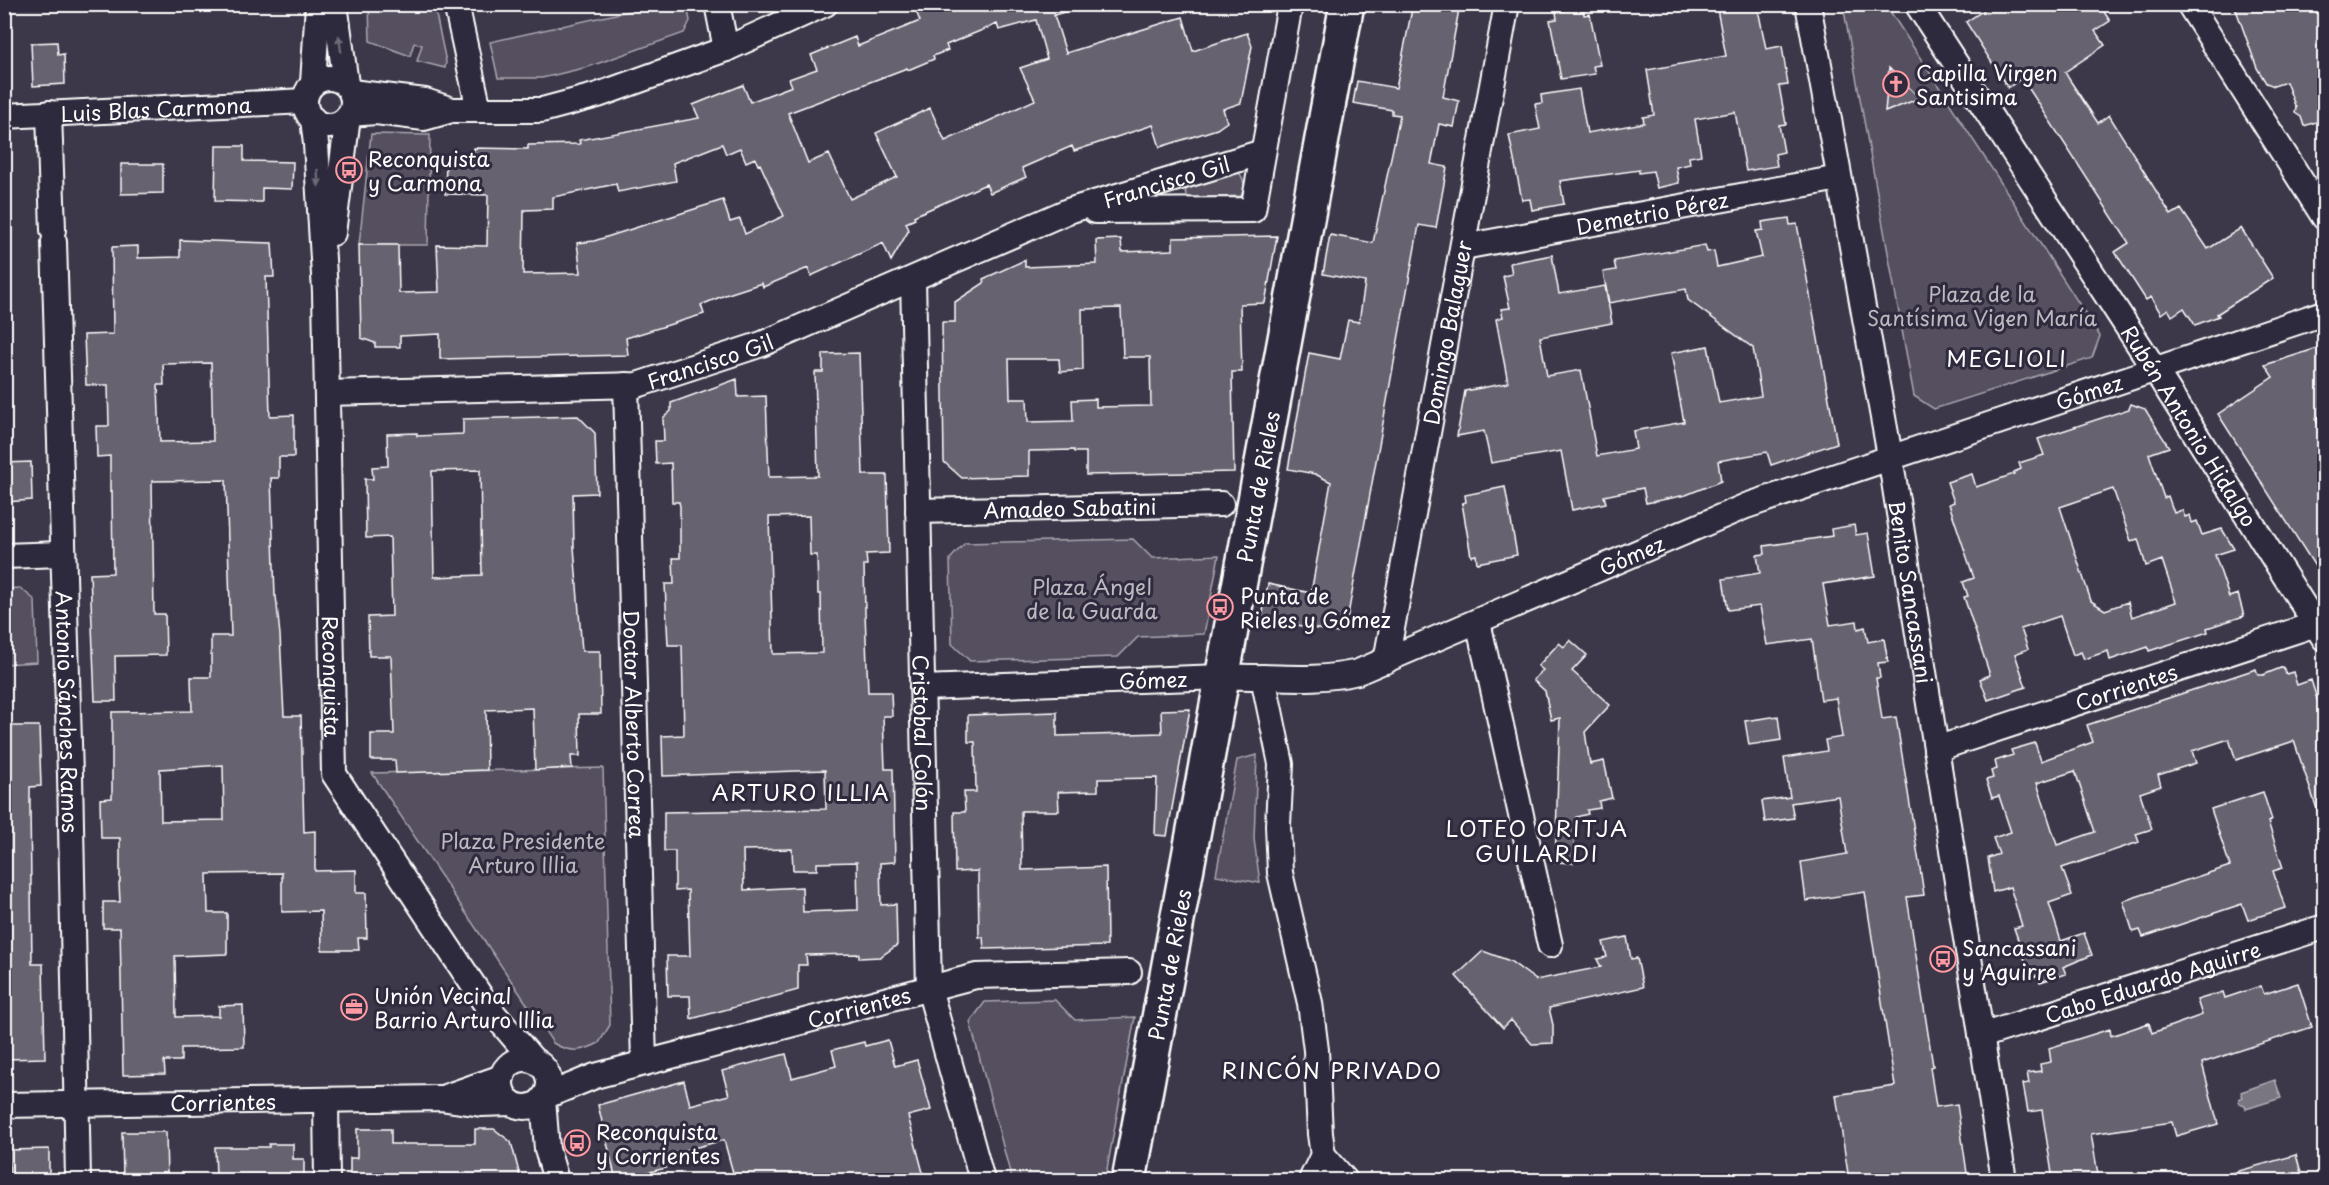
<svg xmlns="http://www.w3.org/2000/svg" width="2329" height="1185" viewBox="0 0 2329 1185" font-family="'Playpen Sans',sans-serif">
  <style>
    .green { fill: #555060; stroke: #aaa8b0; stroke-width: 1.5 }
    .water { fill: #797682; stroke: #afadb4; stroke-width: 1.5 }
    .building { fill: #666270; stroke: #fff; stroke-width: 1.5; fill-rule: evenodd }
    .lines { fill: none; stroke-linecap: round; stroke-linejoin: round }
    .street-casing { stroke: #fff; stroke-width: 28 }
    .secondary-casing { stroke: #fff; stroke-width: 38 }
    .street { stroke: #2f2a3d; stroke-width: 24 }
    .secondary { stroke: #2f2a3d; stroke-width: 33 }
    .oneway { fill: #6d6a77 }
    .labels { text-anchor: middle; dominant-baseline: central; stroke-width: 6; stroke-linejoin: round; paint-order: stroke }
    .poi-label { font-size: 21px; fill: #fff; stroke: #2f2a3d; text-anchor: start }
    .street-label { font-size: 21px; fill: #fff; stroke: #2f2a3d }
    .park-label { font-size: 21px; fill: #bbb9bf; stroke: #2f2a3d }
    .neighbourhood-label { font-size: 22px; letter-spacing: 1.5px; fill: #fff; stroke: #2f2a3d }
  </style>
  <rect width="100%" height="100%" fill="#3c3749"/>
  <filter id="ink" filterUnits="userSpaceOnUse"><feTurbulence type="fractalNoise" baseFrequency=".0167" numOctaves="2"/><feDisplacementMap in="SourceGraphic" scale="12" xChannelSelector="R" yChannelSelector="G"/><feConvolveMatrix kernelMatrix="1 2 1 2 8 2 1 2 1" color-interpolation-filters="sRGB"/></filter>
  <g filter="url(#ink)">
    <!-- green -->
    <path class="green" d="M661 4 687 5 690 21 684 33 588 67 542 78H498L490 42Z
      M369 5H434L446 62 445 68 417 61 422 45 414 43 410 56 370 41Z
      M1843 5H1886L2100 336 2092 358 1934 409 1914 396Z
      M371 134 430 135 428 245H359Z
      M1235 173H1239C1245 179 1245 190 1241 196L1193 198 1188 197 1185 192 1189 186Z
      M1133 539 1152 558 1219 555 1204 634 1138 637 1118 657 970 661 952 644 950 559 965 543Z
      M20 588 35 600 37 662 5 664V589Z
      M1257 755 1254 839 1260 883 1216 875 1237 760Z
      M603 768 610 1025 599 1043C582 1052 569 1053 553 1043L372 773Z
      M1055 1000 1075 1020 1135 1017 1105 1180H1012L970 1022 985 1002Z"/>
    <!-- water -->
    <path class="water" d="M2275 1080 2281 1098 2246 1109 2245 1105 2239 1103V1099L2243 1097 2241 1092Z"/>
    <!-- building -->
    <path class="building" d="M913 4H1067L1068 11 1054 15 1066 53 1183 17 1193 51 1247 33 1252 46 1241 103 1223 109 1227 122 1217 129 1160 147 1153 125 1074 151 1072 146 1022 168 1026 177 990 193 986 184 914 216 915 219 906 223 909 230 891 261 883 243 811 276 808 268 763 287 762 283 725 295 701 305 704 314 626 338 628 355 440 359V334L400 336V347H375V343L361 338 359 245H398L399 293 439 292 437 245 487 246 488 195 445 194 446 162H474V148L528 149V145L580 144 579 140 699 118 693 105 743 85 750 102 792 86 789 79 817 69 811 55 855 37 858 46 920 21ZM1036 20 1047 59 1020 68 1035 100 945 141 930 108 876 133 897 177 850 199 829 154 808 163 788 113 907 68 908 70 934 59 933 56 948 50 946 45 997 24 999 30ZM722 144 726 154 740 148 746 162 755 158 758 165 760 164 784 216 745 234 740 219 730 222 723 200 594 241 577 243 581 273 523 274 524 210 553 209V197L616 184 618 192 676 181 673 163Z
      M1413 4H1460L1443 97 1459 101 1454 127 1439 124 1431 164 1447 167 1436 228 1419 225 1346 626 1339 625 1338 633 1262 618 1268 584 1311 593 1331 482 1315 474 1288 469 1309 353 1340 359 1348 320 1359 322 1365 282 1323 274 1330 235 1373 243 1400 115 1392 114V110L1353 103 1357 81 1396 88Z
      M1716 4H1757L1766 49 1782 46 1788 85 1779 86 1786 124 1779 125 1784 152 1775 154 1777 166 1746 171 1735 112 1695 119 1701 155 1689 157 1690 164 1676 167 1679 183 1657 188 1653 171 1639 173V170L1560 181 1564 204 1532 210 1530 199 1522 200 1509 135 1540 129 1535 104 1542 103 1541 95 1579 89 1587 133 1644 123 1643 117 1654 115 1647 70 1726 56Z
      M1993 4H2099L2110 21 2095 31 2105 45 2065 72 2069 79 2098 123 2109 115 2171 215 2181 209 2208 249 2241 228 2273 278 2217 314 2219 316 2195 325 2184 308 2172 316 2168 309 2161 314 2151 297 2146 300 2115 252 2129 243 2022 78 2008 88 1966 22Z
      M2234 4H2325V119L2304 126 2301 117 2295 113 2296 108 2286 82 2274 86 2266 83 2257 68Z
      M1583 7 1584 15 1590 14 1600 65 1593 66 1595 74 1561 79 1550 20 1557 19 1556 12Z
      M57 42 58 55 64 54 65 84 33 86 31 43Z
      M1889 68 1920 98 1885 112Z
      M216 146H244V161L293 162 292 189 262 188V202L215 201Z
      M121 164H163V193L121 194Z
      M1789 218 1790 225 1797 224 1837 443 1771 465 1767 452 1718 461 1721 481 1686 495 1646 503 1643 488 1604 496 1606 503 1572 510 1561 451 1491 463 1484 431 1457 436 1465 391 1508 383 1496 319 1503 317 1501 309 1510 308 1503 276 1512 274 1510 263 1552 255 1559 294 1605 286 1612 323 1540 337 1547 376 1581 370 1597 456 1636 449 1633 431 1684 422 1671 353 1708 346 1719 403 1761 396 1753 348 1688 300 1686 289 1609 303 1603 272 1616 270 1614 261 1705 245 1707 252 1714 251 1717 267 1762 257 1756 231 1763 230 1762 222Z
      M1277 236 1265 303 1240 304 1242 372H1232L1234 472 1086 475V452H1074V450L1029 451V476L962 478 944 462 942 322H955V302L984 283 983 279 1025 260V267L1097 264 1096 240 1121 239 1122 252 1173 250V238ZM1121 308 1123 357H1150L1151 406 1096 407V399L1072 400 1073 421 1028 422 1027 399H1010L1009 359H1059L1060 372 1083 370 1082 309Z
      M180 240 272 243 274 277H266L270 416 294 415V457H279V478H271L275 596H276L280 635 284 716H301L304 832 315 831V871L356 870V893H366L367 938H358L359 950H322L321 911 282 912V873L207 874 208 913H227V954L175 956 176 1017 219 1016V1006L243 1005 244 1047 181 1048V1061H164L165 1074 123 1075 120 928H103V902H120L119 883 120 882V838H101L100 799 112 798V712L192 711 191 677H211V636H231L226 480 152 481 154 614H165L166 655 115 656 116 701H95L90 574 113 573 112 491 110 492V456L97 457 96 426H109L108 385H86L84 335 113 334 112 247 138 246V258L180 257ZM211 363 213 441 160 442 158 385H164L163 364ZM223 765 224 820 161 821 160 769Z
      M2318 348 2325 358V413L2315 419 2325 432V582L2218 414 2273 377 2265 365Z
      M859 353 863 475H887L889 553 866 554 867 565H864L865 612 868 692H891L892 716H883L885 769H893L895 862 880 863 881 905 896 904 897 945 880 957 859 958V954L806 955 807 965H798V990L691 1019 690 996H668L667 956H690L688 890 675 891V851H664V812L826 809 825 770 663 776 662 736 684 735 682 645H668L665 584H674L673 558H680V506L679 502H672L671 463 656 464 655 441H664L663 418 671 411V403L737 379 738 397 766 396 769 477 818 476 815 372H823V354ZM809 516 810 555H817L818 594H821L822 653 773 654 769 517ZM792 849 793 870H817V863L857 862 858 910 803 912 802 887 744 890 743 850Z
      M2131 404 2145 409 2169 447 2149 454 2164 498 2168 496 2174 513 2182 510 2185 517 2190 515 2192 523 2197 521 2202 535 2222 529 2234 549 2215 555 2229 597 2238 594 2244 616 2207 628 2208 632 2149 651 2148 647 2110 660 2108 651 2084 659 2081 652 2073 655 2060 616 2021 629 2028 649 2015 654 2026 687 1988 700 1980 679 1990 675 1964 597 1968 596 1963 582 1974 578 1949 504 1954 502 1947 482 1972 474 1976 487 2014 474V472L2021 469 2019 463 2044 455 2038 439 2129 409ZM2113 489 2131 541 2138 539 2146 566 2162 560 2176 602 2132 617 2128 602 2105 610 2091 601 2060 507Z
      M578 416 595 433 597 493 573 494 574 547 582 651H600L601 714H579L580 756H571L572 768 535 770 533 708 486 710 487 770 396 773 395 760H371V734H394L391 656H369L368 617 392 616 390 537 366 538 365 479H373L372 467 388 466 387 434 417 433V436L463 434V419ZM480 470 482 575 434 577 432 471Z
      M31 462 32 500 6 502 4 463Z
      M1505 487 1517 555 1477 563 1476 555 1471 556 1462 503 1466 502 1465 495Z
      M1854 525 1856 535 1868 533 1875 576 1823 584 1830 625 1857 621 1858 629 1865 627 1868 642 1884 639 1888 662 1878 663 1880 678H1876L1882 719 1896 717 1922 881 1924 895 1907 897 1933 1066 1930 1067 1936 1107 1957 1104 1968 1180H1849L1836 1095 1895 1086 1865 892 1806 901 1801 862 1847 854 1838 796 1791 803 1794 818 1765 822 1762 801 1790 797 1784 758 1827 751 1825 740 1842 737 1836 698 1821 700 1812 639 1767 645 1760 606 1728 610 1723 579 1760 573 1757 555 1765 554 1764 546 1832 536 1831 529Z
      M1570 640 1587 655 1572 671 1610 705 1585 732 1590 764 1604 761 1612 798 1599 801 1600 808 1587 810 1588 814 1576 817 1573 863 1555 862 1560 718 1551 720 1545 691 1533 680 1543 670 1538 666 1559 643 1564 647Z
      M2283 667 2286 674 2293 672 2297 685 2311 680 2325 724V821H2321L2294 741 2236 760 2229 739 2192 751 2196 763 2158 775 2161 786 2140 793 2152 829 2136 834 2139 842 2062 868 2072 895 2049 903 2061 941 2084 933 2092 955 2063 967 2066 974 2040 982 2038 975 2031 978 2014 928 2022 926 2010 887 1993 892 1988 858 1999 854 1993 838 2011 832 1999 796 1992 798 1986 780 1993 778 1991 771 1997 769 1995 761 2013 755 2011 750 2035 743 2041 761 2093 742 2087 725 2256 669 2258 675H2263ZM2075 771 2095 832 2057 845 2037 783Z
      M1190 709 1167 836 1155 835 1157 778 1098 779V791L1058 792 1059 811H1021L1022 870 1106 867 1107 946 984 949 983 937H979L978 871 955 872 954 812H965L964 792H976L975 742H968V715L1057 712V736L1162 733 1161 710Z
      M1778 716 1781 740 1749 745 1745 721Z
      M4 726H39L41 786 30 787V807L32 964H43L45 1058 6 1059Z
      M2263 792 2272 820 2268 822 2283 868 2273 871 2285 908 2248 920 2242 904 2143 937 2140 930 2133 932 2123 901 2230 866 2211 809Z
      M1627 937 1631 959 1637 958 1643 987 1549 1008 1553 1025V1043L1532 1044 1511 1020 1503 1028 1456 976 1483 951 1510 961 1536 980 1601 967 1597 959 1607 957 1603 942Z
      M2298 983 2312 1027 2202 1063 2218 1124 2176 1136 2172 1122 2091 1134 2099 1180H2053L2042 1110 2028 1112 2023 1084 2029 1083 2027 1073 2041 1071 2040 1064 2051 1062 2049 1048 2110 1029 2111 1036 2149 1023 2152 1033 2202 1015 2197 1000 2223 992 2225 998 2261 986 2264 994Z
      M888 1040 895 1066 917 1060 931 1110 908 1116 925 1180H735L724 1140 663 1156 666 1168 616 1180 598 1105 684 1081 690 1105 729 1095 722 1071 786 1054 792 1078 836 1066 832 1050 864 1042 865 1046Z
      M357 1129H391V1144H475V1129H494L511 1142 521 1180 350 1179V1158H357Z
      M122 1132H166L167 1180H123Z
      M269 1144H293V1159H304V1180H227V1176L216 1177 215 1147H269Z
      M49 1149V1180H10L9 1150Z
      M2296 1155 2303 1180H2228V1174Z"/>
    <g class="lines">
      <!-- street casing -->
      <g class="street-casing">
        <g id="street">
          <path d="M335 4 346 84"/>
          <path d="M456 4 479 110"/>
          <path d="M717 4 726 49"/>
          <path id="s1" d="M1808 4 1890 456 2004 1180"/>
          <path id="s2" d="M1917 4 2154 368 2324 638"/>
          <path d="M2189 4 2324 217"/>
          <circle cx="329" cy="102" r="24"/>
          <path d="M313 83 318 4"/>
          <path d="M351 92 425 101 452 110"/>
          <path d="M49 113 53 230"/>
          <path d="M350 114 376 112 424 118 452 110H542L598 95 726 49 825 4"/>
          <path id="s3" d="M4 116 305 101"/>
          <path id="s4" d="M313 119 316 144 325 292 334 774 487 1006 534 1061"/>
          <path d="M1095 211 1253 210 1290 5"/>
          <path d="M333 233 348 117"/>
          <path id="s5" d="M54 242 70 775 78 1180"/>
          <path id="s6" d="M1463 247 1839 178"/>
          <path id="s7" d="M913 279 929 988 982 1180"/>
          <path id="s8" d="M626 385 644 1063"/>
          <path id="s9" d="M327 393 637 385 762 344 1068 211 1263 152"/>
          <path id="s10" d="M918 511 1221 504"/>
          <path d="M4 556 62 554"/>
          <path d="M1478 622 1550 945"/>
          <path id="s11" d="M1386 661 1507 4"/>
          <path d="M1263 677 1281 764 1278 825 1280 873 1310 1003 1316 1050 1320 1134 1323 1155 1345 1180"/>
          <path id="s12" d="M922 688C1022 684 1122 680 1222 677 1268 675 1313 683 1358 672L1746 506 2324 313"/>
          <path id="s13" d="M1936 749 2316 624"/>
          <path id="s14" d="M1981 1036 2324 927"/>
          <circle cx="525" cy="1083" r="24"/>
          <path d="M445 1097 502 1077"/>
          <path id="s15" d="M544 1097 595 1076 976 976 1129 972"/>
          <path d="M543 1099 547 1149 556 1180"/>
          <path d="M326 1100 327 1180"/>
          <path id="s16" d="M4 1105 440 1098 481 1104 511 1103"/>
          <path d="M1311 1180 1323 1155"/>
        </g>
      </g>
      <!-- secondary casing -->
      <g class="secondary-casing">
        <g id="secondary">
          <path id="s17" d="M1129 1180 1347 4"/>
        </g>
      </g>
      <!-- street -->
      <use href="#street" class="street"/>
      <!-- secondary -->
      <use href="#secondary" class="secondary"/>
    </g>
    <!-- one-way arrows -->
    <defs><path id="oneway-solid" d="M-6-.8H1V-3.2L6.5 0L1 3.2V.8H-6Z" transform="scale(1.5)"/></defs>
    <g class="oneway">
      <use href="#oneway-solid" transform="translate(340 44) rotate(-98)"/>
      <use href="#oneway-solid" transform="translate(318 178) rotate(86)"/>
    </g>
  </g>
  <!-- icons -->
  <defs>
    <g id="church-ring" transform="scale(1.35)"><circle r="9.5" fill="#2f2a3d" stroke="#ff9aa2" stroke-width="1.5"/><path d="M-1.2-6h2.4v3.5h3.3v2.4h-3.3V6h-2.4V-.1h-3.3v-2.4h3.3Z" fill="#ff9aa2"/></g>
    <g id="bus-ring" transform="scale(1.35)"><circle r="9.5" fill="#2f2a3d" stroke="#ff9aa2" stroke-width="1.5"/><path d="M-5-6H5V4H4V6H2V4H-2V6H-4V4H-5ZM-3.5-4V0h7V-4ZM-3.5 1.2v1.5H-2V1.2ZM2 1.2v1.5H3.5V1.2Z" fill="#ff9aa2"/></g>
    <g id="office-ring" transform="scale(1.35)"><circle r="9.5" fill="#2f2a3d" stroke="#ff9aa2" stroke-width="1.5"/><path d="M-6-3h4V-5.5h4V-3h4V5H-6ZM-1-4.5V-3h2v-1.5ZM-6 0V1H6V0Z" fill="#ff9aa2"/></g>
  </defs>
  <g fill-rule="evenodd">
    <use href="#church-ring" x="1896" y="84"/>
    <use href="#bus-ring" x="349" y="170"/>
    <use href="#bus-ring" x="1220" y="607"/>
    <use href="#bus-ring" x="1943" y="959"/>
    <use href="#office-ring" x="354" y="1007"/>
    <use href="#bus-ring" x="577" y="1143"/>
  </g>
  <g class="labels">
    <!-- poi labels -->
    <g class="poi-label">
      <text x="1916" y="72">Capilla Virgen<tspan x="1916" dy="24">Santisima</tspan></text>
      <text x="368" y="158">Reconquista<tspan x="368" dy="24">y Carmona</tspan></text>
      <text x="1240" y="595">Punta de<tspan x="1240" dy="24">Rieles y Gómez</tspan></text>
      <text x="1962" y="947">Sancassani<tspan x="1962" dy="24">y Aguirre</tspan></text>
      <text x="374" y="995">Unión Vecinal<tspan x="374" dy="24">Barrio Arturo Illia</tspan></text>
      <text x="596" y="1131">Reconquista<tspan x="596" dy="24">y Corrientes</tspan></text>
    </g>
    <!-- street labels -->
    <g class="street-label">
      <text stroke="none"><textPath href="#s3" startOffset="152">Luis Blas Carmona</textPath></text>
      <text stroke="none"><textPath href="#s9" startOffset="878">Francisco Gil</textPath></text>
      <text stroke="none"><textPath href="#s6" startOffset="192">Demetrio Pérez</textPath></text>
      <text stroke="none"><textPath href="#s11" startOffset="334">Domingo Balaguer</textPath></text>
      <text stroke="none"><textPath href="#s9" startOffset="387">Francisco Gil</textPath></text>
      <text stroke="none"><textPath href="#s12" startOffset="1220">Gómez</textPath></text>
      <text stroke="none"><textPath href="#s2" startOffset="502">Rubén Antonio Hidalgo</textPath></text>
      <text stroke="none"><textPath href="#s17" startOffset="705">Punta de Rieles</textPath></text>
      <text stroke="none"><textPath href="#s10" startOffset="152">Amadeo Sabatini</textPath></text>
      <text stroke="none"><textPath href="#s12" startOffset="734">Gómez</textPath></text>
      <text stroke="none"><textPath href="#s1" startOffset="597">Benito Sancassani</textPath></text>
      <text stroke="none"><textPath href="#s4" startOffset="558">Reconquista</textPath></text>
      <text stroke="none"><textPath href="#s12" startOffset="231">Gómez</textPath></text>
      <text stroke="none"><textPath href="#s13" startOffset="200">Corrientes</textPath></text>
      <text stroke="none"><textPath href="#s5" startOffset="470">Antonio Sánches Ramos</textPath></text>
      <text stroke="none"><textPath href="#s8" startOffset="339">Doctor Alberto Correa</textPath></text>
      <text stroke="none"><textPath href="#s7" startOffset="454">Cristobal Colón</textPath></text>
      <text stroke="none"><textPath href="#s17" startOffset="219">Punta de Rieles</textPath></text>
      <text stroke="none"><textPath href="#s14" startOffset="180">Cabo Eduardo Aguirre</textPath></text>
      <text stroke="none"><textPath href="#s15" startOffset="328">Corrientes</textPath></text>
      <text stroke="none"><textPath href="#s16" startOffset="219">Corrientes</textPath></text>
    </g>
    <!-- park labels -->
    <g class="park-label">
      <text x="1982" y="293">Plaza de la<tspan x="1982" dy="24">Santísima Vigen María</tspan></text>
      <text x="1092" y="586">Plaza Ángel<tspan x="1092" dy="24">de la Guarda</tspan></text>
      <text x="523" y="840">Plaza Presidente<tspan x="523" dy="24">Arturo Illia</tspan></text>
    </g>
    <!-- neighbourhood labels -->
    <g class="neighbourhood-label">
      <text x="2007" y="357">MEGLIOLI</text>
      <text x="801" y="791">ARTURO ILLIA</text>
      <text x="1537" y="827">LOTEO ORITJA<tspan x="1537" dy="25">GUILARDI</tspan></text>
      <text x="1332" y="1069">RINCÓN PRIVADO</text>
    </g>
  </g>
  <!-- margin -->
  <rect width="2329" height="1185" fill="none" stroke="#2f2a3d" stroke-width="24"/>
  <rect x="12" y="12" width="2305" height="1161" fill="none" stroke="#fff" stroke-width="2" filter="url(#ink)"/>
</svg>
